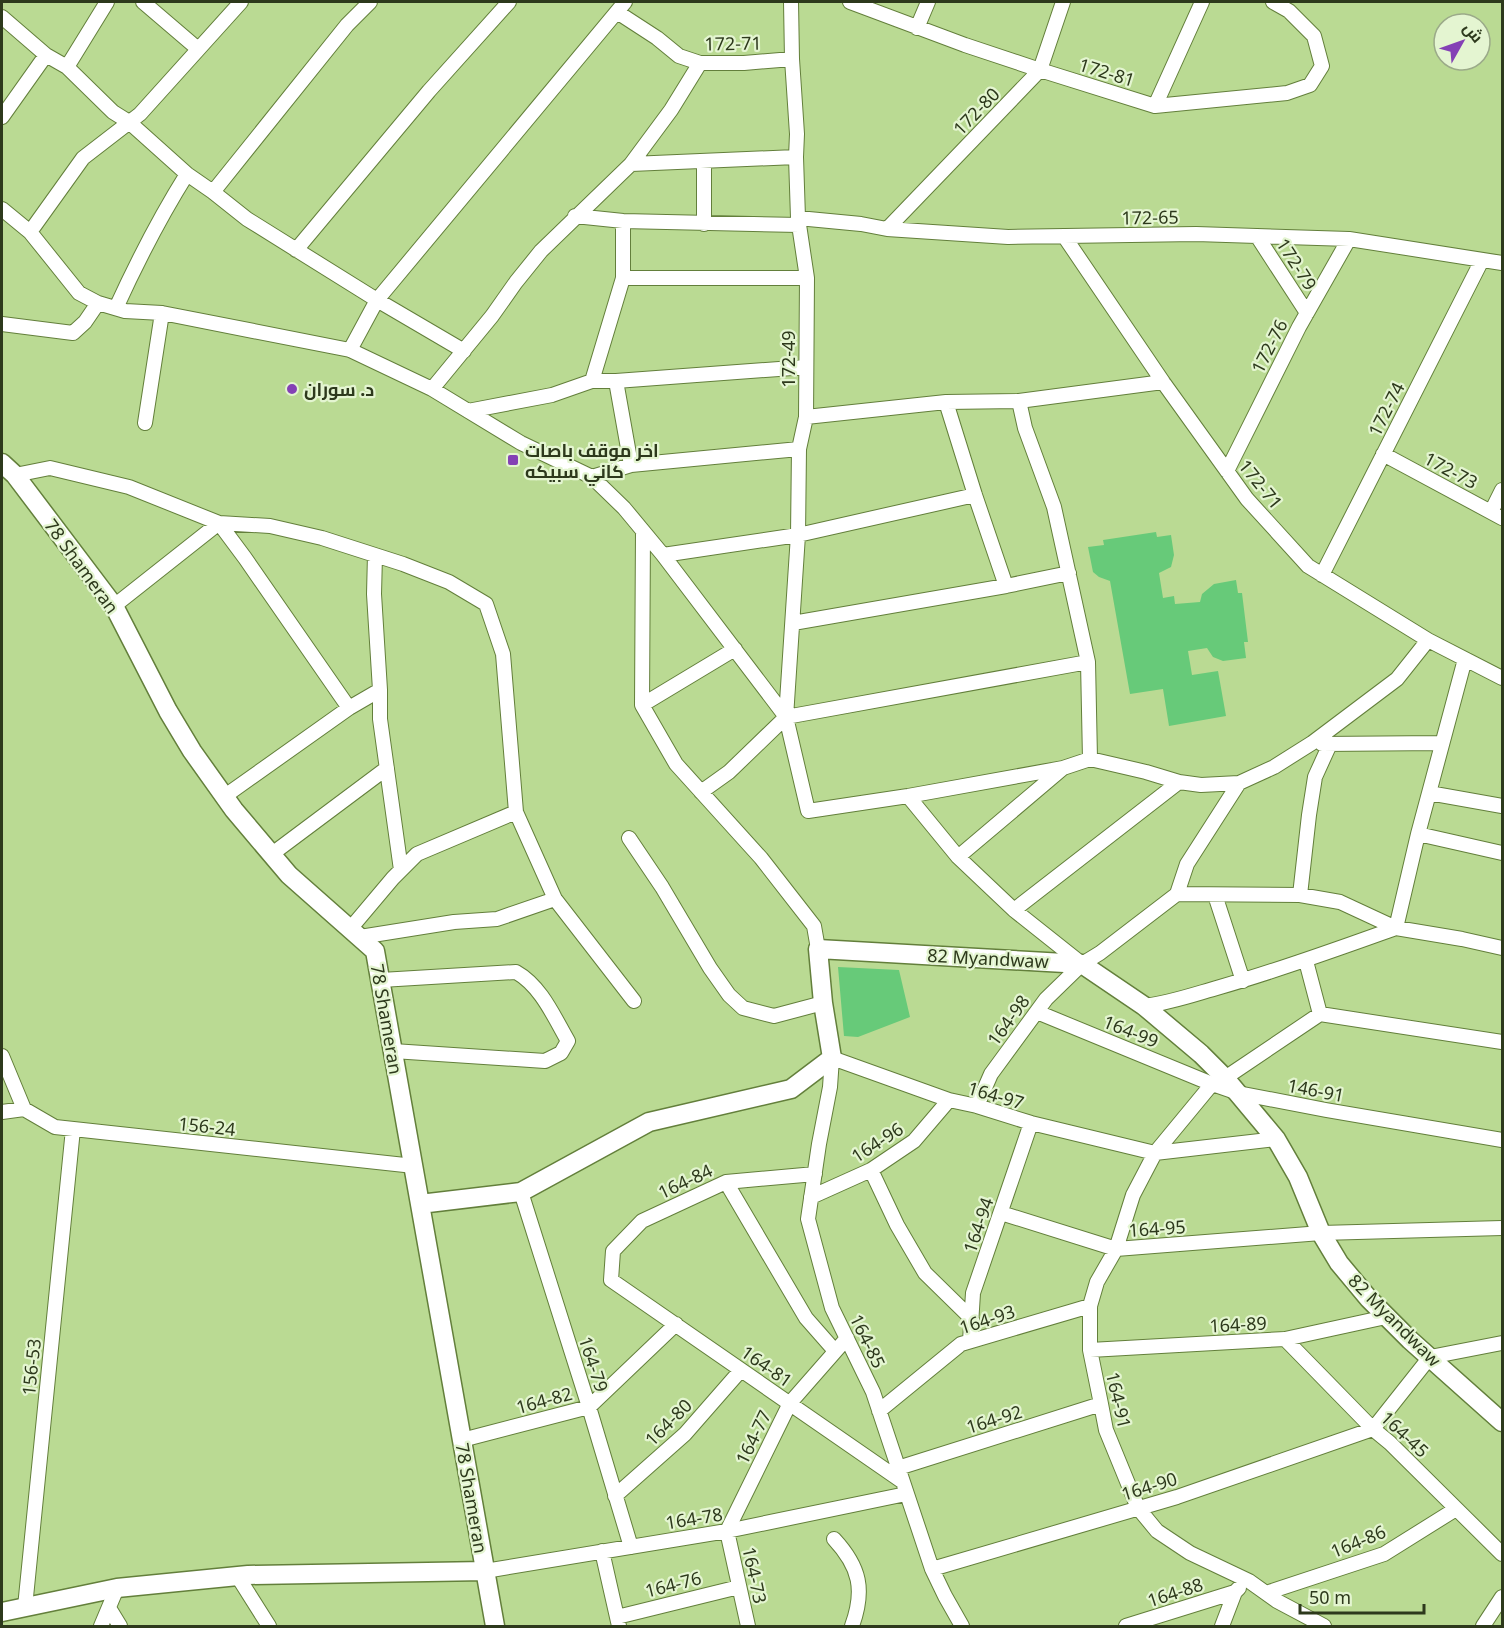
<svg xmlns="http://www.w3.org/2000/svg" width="1504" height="1628" viewBox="0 0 1504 1628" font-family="'Noto Sans',Cairo,sans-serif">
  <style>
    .building { fill: #67ca79 }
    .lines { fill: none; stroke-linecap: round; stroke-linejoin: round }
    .minor-casing { stroke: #637f3b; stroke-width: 16 }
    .tertiary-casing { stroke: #637f3b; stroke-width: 21 }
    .minor { stroke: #fff; stroke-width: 14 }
    .tertiary { stroke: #fff; stroke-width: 18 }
    .poi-dot { fill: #8441b5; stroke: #e4f5d1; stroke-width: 2 }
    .labels { text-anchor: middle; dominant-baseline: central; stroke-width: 4.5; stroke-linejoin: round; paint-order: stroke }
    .street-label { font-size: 18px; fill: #2d391c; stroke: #e4f5d1 }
    .poi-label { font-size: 18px; font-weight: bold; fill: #2d391c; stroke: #e4f5d1; text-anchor: start }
  </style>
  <rect width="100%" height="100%" fill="#bada93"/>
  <!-- building -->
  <path class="building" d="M1156 532 1157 537 1171 535 1174 555 1171 567 1159 573 1163 598 1174 596 1175 604 1200 602 1202 594 1214 584 1236 580 1238 593H1242L1248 642H1244L1246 658 1223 661 1213 657 1207 648 1188 651 1192 675 1218 671 1226 716 1169 726 1163 689 1130 694 1110 581 1099 577 1093 572 1088 547 1104 545 1103 540Z
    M838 967 899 970 910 1017 858 1037 844 1036Z"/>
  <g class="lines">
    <!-- minor casing -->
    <g class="minor-casing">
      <path id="minor" d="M143 2 198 49
        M850 2 965 45 1040 70 1155 106 1287 93 1310 85 1322 66 1314 36 1289 11 1273 2
        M617 12 657 38 679 56 700 63H744L792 59
        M2 17 46 55 67 67 113 112 129 122 187 174 213 192 247 219 377 300 464 351
        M917 28 928 2
        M67 67 107 2
        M1155 106 1202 2
        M2 117 46 55
        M704 161V224
        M631 164 796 157
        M213 192 347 25 370 2
        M2 209 30 232 79 293 98 303 125 311 162 313 350 350 432 389 521 443 592 477 624 508 663 555 786 717 808 811 908 796 1063 768 1090 759 1146 772 1179 782 1201 785 1239 783 1274 767 1312 743 1397 679 1428 640
        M575 216 623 221 799 225
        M798 218 861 224 887 229 1008 237 1196 234 1349 239 1502 263
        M887 229 1040 70 1063 2
        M30 232 83 158 140 114 241 2
        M1064 236 1163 382 1247 499 1308 566 1428 640 1502 678
        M1257 236 1307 313
        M296 250 429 91 509 2
        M623 278H807
        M116 308C137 262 160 217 187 174
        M2 324 73 333 85 322 98 303
        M350 350 377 300 625 2
        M592 381 623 278V221
        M616 381 631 465
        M432 389 492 316 516 282 541 251 631 164 671 110 700 63
        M1019 401 1025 428 1054 507 1088 662 1090 759
        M946 402 975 495 1006 586
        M468 411 552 395 592 381H616L806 367
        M806 417 946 402 1019 401 1163 382
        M145 423 162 313
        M1383 454 1502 518
        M1227 471 1299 327 1349 239
        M15 475 50 468 129 487 219 523 270 526 322 538 403 564 449 582 486 604 503 654 516 812 417 854 393 878 350 929
        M592 477 631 465 799 449
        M1491 512 1502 490
        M643 531 642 705 676 764 761 858 814 926 818 949
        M375 555 374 594 380 690V719L401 870
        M663 555 798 535 975 495
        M1322 575 1482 260
        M114 606 219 523 245 558 349 708
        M793 623 1006 586 1069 573
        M642 705 735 649
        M786 717 798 535 799 449 806 417 807 278 798 218 796 157 797 134 792 59 791 2
        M1322 744 1442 743
        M701 792 729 772 786 717 1088 662
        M1429 793 1502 806
        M225 796 349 708 380 690
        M908 796 958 857 1014 910 1082 964
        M516 812 555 899 634 1001
        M1418 834 1502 853
        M629 838 662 887 710 968 729 995 743 1008 774 1016 823 1003
        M272 854 387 768
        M958 857 1062 769
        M1177 894 1300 895 1340 902 1396 928 1462 939 1502 948
        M1215 895 1243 981
        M1300 895 1309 815 1315 777 1330 744
        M1014 910 1179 782
        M1396 928 1418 834 1465 659
        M360 937 454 922 497 919 555 899
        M1306 961 1320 1014
        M381 980 516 972C541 986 554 1017 568 1041L561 1053 545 1061 393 1051
        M1144 1006C1170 1003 1195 994 1220 987 1280 970 1337 949 1396 928
        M1037 1012 1212 1084 1238 1093 1326 1110 1502 1140
        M2 1056 24 1109
        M1225 1078 1320 1014 1502 1042
        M1212 1084 1155 1153 1133 1195 1116 1249 1097 1282 1090 1306V1350L1101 1404 1106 1430 1138 1508 1157 1531 1190 1553 1249 1581 1277 1601 1324 1626
        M977 1106 991 1074 1046 999 1082 964 1100 953 1177 894 1187 864 1239 783
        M2 1112 24 1109 55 1127 414 1166
        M871 1170 897 1225 925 1273 972 1319
        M815 1174 726 1182 642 1221 613 1251 611 1280 903 1482
        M726 1182 806 1318 835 1351
        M521 1192 589 1407 631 1547
        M811 1197 871 1170 914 1141 949 1100
        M1001 1213 1116 1249 1321 1233 1502 1228
        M1285 1339 1373 1429 1390 1443 1502 1554
        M970 1341 973 1293 1031 1123
        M1090 1350 1285 1339 1386 1317
        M879 1411 961 1344 1090 1306
        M462 1440 589 1407 676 1324
        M898 1468 1101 1404
        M615 1496 685 1434 741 1370
        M834 1539C860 1567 865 1590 852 1626
        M602 1551 619 1626
        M932 1569 1177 1497 1373 1429 1430 1357 1502 1343
        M485 1571 727 1531 906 1494
        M238 1577 269 1626
        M1266 1593 1384 1554 1456 1509
        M25 1607 73 1129
        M109 1608 120 1626
        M617 1617 739 1587
        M101 1626 117 1588
        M748 1626 727 1531 790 1403 847 1338
        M962 1626 945 1596 932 1569 873 1392 832 1308 808 1219 819 1144 830 1087 832 1058 949 1100 977 1106 1031 1123 1155 1153 1276 1139
        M1126 1626 1235 1592
        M1222 1626 1235 1592 1239 1588
        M1483 1626 1502 1597"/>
    </g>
    <!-- tertiary casing -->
    <g class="tertiary-casing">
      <path id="tertiary" d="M2 463 15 475 114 606 168 711 192 751 234 810 289 875 375 951 495 1626
        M420 1204 521 1192 649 1122 791 1089 832 1058 823 1003 818 949 1082 964 1144 1006 1201 1054 1225 1078 1276 1139 1298 1177 1321 1233 1339 1263 1369 1299 1410 1340 1502 1422
        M2 1612 117 1588 248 1575 485 1571"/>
    </g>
    <!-- minor -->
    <use href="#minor" class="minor"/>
    <!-- tertiary -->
    <use href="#tertiary" class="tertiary"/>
  </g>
  <!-- markers -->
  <g class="poi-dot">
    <circle cx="292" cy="389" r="6"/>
    <rect x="507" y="454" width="12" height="12" rx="3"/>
  </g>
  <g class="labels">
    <!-- street labels -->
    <g class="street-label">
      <text transform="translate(733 43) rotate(-1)">172-71</text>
      <text transform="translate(1107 72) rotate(17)">172-81</text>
      <text transform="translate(976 111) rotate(-46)">172-80</text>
      <text transform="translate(1150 217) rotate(-1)">172-65</text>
      <text transform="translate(1297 264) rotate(57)">172-79</text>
      <text transform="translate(1269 346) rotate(-63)">172-76</text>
      <text transform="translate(788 359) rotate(-90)">172-49</text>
      <text transform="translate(1386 409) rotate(-63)">172-74</text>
      <text transform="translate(1451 470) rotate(28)">172-73</text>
      <text transform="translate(1261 484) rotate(51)">172-71</text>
      <text transform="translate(82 566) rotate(54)">78 Shameran</text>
      <text transform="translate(988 958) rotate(3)">82 Myandwaw</text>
      <text transform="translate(387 1019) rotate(80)">78 Shameran</text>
      <text transform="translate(1008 1020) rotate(-54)">164-98</text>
      <text transform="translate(1131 1031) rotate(22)">164-99</text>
      <text transform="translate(1316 1090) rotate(11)">146-91</text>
      <text transform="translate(996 1095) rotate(16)">164-97</text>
      <text transform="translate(207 1126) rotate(6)">156-24</text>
      <text transform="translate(877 1142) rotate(-33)">164-96</text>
      <text transform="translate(685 1181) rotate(-25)">164-84</text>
      <text transform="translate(978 1225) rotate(-71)">164-94</text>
      <text transform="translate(1157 1228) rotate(-4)">164-95</text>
      <text transform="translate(987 1319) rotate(-18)">164-93</text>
      <text transform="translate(1395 1320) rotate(45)">82 Myandwaw</text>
      <text transform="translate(1238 1324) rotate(-3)">164-89</text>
      <text transform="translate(868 1341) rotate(64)">164-85</text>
      <text transform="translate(594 1364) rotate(72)">164-79</text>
      <text transform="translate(767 1366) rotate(35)">164-81</text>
      <text transform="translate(31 1367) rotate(-84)">156-53</text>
      <text transform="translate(544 1400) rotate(-15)">164-82</text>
      <text transform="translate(1119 1400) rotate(77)">164-91</text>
      <text transform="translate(994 1419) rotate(-17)">164-92</text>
      <text transform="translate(668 1422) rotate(-45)">164-80</text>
      <text transform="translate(1405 1434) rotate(43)">164-45</text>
      <text transform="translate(753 1437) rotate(-64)">164-77</text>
      <text transform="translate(1149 1486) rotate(-17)">164-90</text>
      <text transform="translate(472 1498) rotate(80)">78 Shameran</text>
      <text transform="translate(694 1518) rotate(-9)">164-78</text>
      <text transform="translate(1358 1541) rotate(-22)">164-86</text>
      <text transform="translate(755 1575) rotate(78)">164-73</text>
      <text transform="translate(673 1584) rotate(-14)">164-76</text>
      <text transform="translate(1175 1592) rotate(-18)">164-88</text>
    </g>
    <!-- poi labels -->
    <g class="poi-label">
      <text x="304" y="389">د. سوران</text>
      <text x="525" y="450">اخر موقف باصات<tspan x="525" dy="21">كاني سبيكه</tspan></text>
    </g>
  </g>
  <!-- border -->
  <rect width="1504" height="1628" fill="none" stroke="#2d391c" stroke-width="6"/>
  <!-- north arrow -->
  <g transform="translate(1462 42) rotate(50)"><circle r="28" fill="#e4f5d1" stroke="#9baa89" stroke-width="1.5"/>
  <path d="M0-4.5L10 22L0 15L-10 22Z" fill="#8441b5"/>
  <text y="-9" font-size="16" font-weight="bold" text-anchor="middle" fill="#2d391c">ش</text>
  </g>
  <!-- scale -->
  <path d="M1300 1604v9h124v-9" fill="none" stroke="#2d391c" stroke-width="3"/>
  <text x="1309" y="1604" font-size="18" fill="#2d391c" stroke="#e4f5d1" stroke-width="4.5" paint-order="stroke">50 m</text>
</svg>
